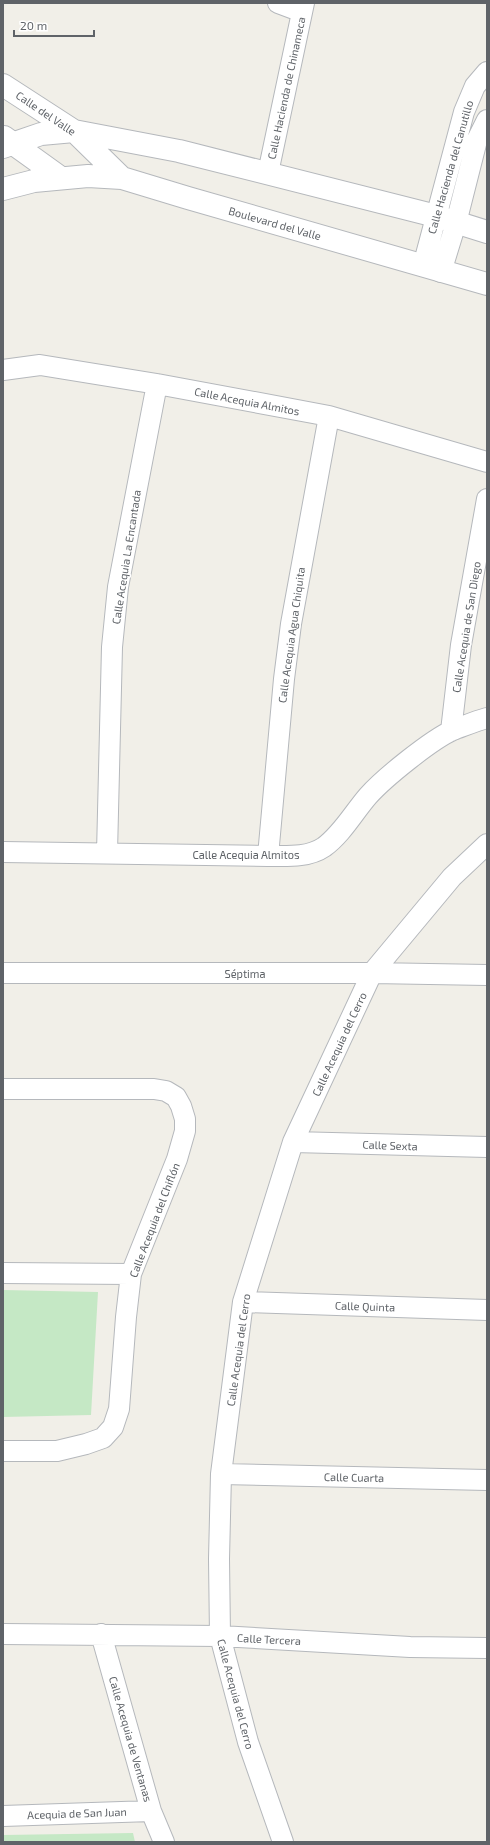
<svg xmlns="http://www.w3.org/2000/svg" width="490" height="1845" viewBox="0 0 490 1845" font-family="'Exo 2',sans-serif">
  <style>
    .green { fill: #c5e8c5 }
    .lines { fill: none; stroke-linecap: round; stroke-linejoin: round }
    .minor-casing { stroke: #b5b8bc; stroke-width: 22 }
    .tertiary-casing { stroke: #b5b8bc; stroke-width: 24 }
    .minor { stroke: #fff; stroke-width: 20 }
    .tertiary { stroke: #fff; stroke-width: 22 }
    .labels { text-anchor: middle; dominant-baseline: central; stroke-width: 3; stroke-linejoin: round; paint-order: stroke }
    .street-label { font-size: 11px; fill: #5f6368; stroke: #fff }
  </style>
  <rect width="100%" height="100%" fill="#f1efe8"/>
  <!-- green -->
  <path class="green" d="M3 1290 98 1292 91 1415 3 1417Z
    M133 1833 135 1842H3V1835Z"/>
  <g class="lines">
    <!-- minor casing -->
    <g class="minor-casing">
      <path id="minor" d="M278 3 302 12
        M268 173 304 3
        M423 266 464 112 475 86 487 72
        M441 272 456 223 477 140 487 120
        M3 370 40 365 157 384 329 416 487 462
        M451 731 461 645 487 499
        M3 852 268 856C286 856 308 858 324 847 342 834 354 812 368 796 384 778 431 740 453 730 464 726 476 721 487 718
        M107 853 112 647 118 587 157 384
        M268 856 284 679 291 624 329 416
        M3 973H372L487 975
        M3 1089H154L166 1091 176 1097 181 1106 185 1119V1131L177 1159 131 1274 126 1317 119 1409 113 1427 103 1438 86 1444 57 1451H3
        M293 1142 487 1147
        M3 1273 131 1274
        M243 1302 487 1310
        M221 1474 487 1480
        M3 1634 220 1636 410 1647 487 1648
        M101 1634 151 1811 164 1842
        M3 1816 151 1811
        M283 1842 248 1742 220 1636 219 1559 221 1474 243 1302 293 1142 372 973 452 877 487 844"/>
    </g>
    <!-- tertiary casing -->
    <g class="tertiary-casing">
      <path id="tertiary" d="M3 85 74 131 122 178
        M4 137 61 178
        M3 147 41 134 74 131 179 151 436 216 487 232
        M3 189 34 181 88 176 122 178 188 198 487 284"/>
    </g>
    <!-- minor -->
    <use href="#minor" class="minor"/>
    <!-- tertiary -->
    <use href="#tertiary" class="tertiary"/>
  </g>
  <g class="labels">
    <!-- street labels -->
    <g class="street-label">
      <text transform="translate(286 88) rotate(-78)">Calle Hacienda de Chinameca</text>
      <text transform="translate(46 113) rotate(34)">Calle del Valle</text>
      <text transform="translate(450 167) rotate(-74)">Calle Hacienda del Canutillo</text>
      <text transform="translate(275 223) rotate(16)">Boulevard del Valle</text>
      <text transform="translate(247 401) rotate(11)">Calle Acequia Almitos</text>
      <text transform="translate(126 557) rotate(-81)">Calle Acequia La Encantada</text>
      <text transform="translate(466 627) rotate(-81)">Calle Acequia de San Diego</text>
      <text transform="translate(291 635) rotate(-82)">Calle Acequia Agua Chiquita</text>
      <text x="246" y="854">Calle Acequia Almitos</text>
      <text x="245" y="973">Séptima</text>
      <text transform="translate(339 1044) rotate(-65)">Calle Acequia del Cerro</text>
      <text transform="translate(390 1145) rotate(2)">Calle Sexta</text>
      <text transform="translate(154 1220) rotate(-69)">Calle Acequia del Chiflón</text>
      <text transform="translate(365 1306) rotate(2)">Calle Quinta</text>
      <text transform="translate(238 1350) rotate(-82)">Calle Acequia del Cerro</text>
      <text transform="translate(354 1477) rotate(1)">Calle Cuarta</text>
      <text transform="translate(269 1639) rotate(3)">Calle Tercera</text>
      <text transform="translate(236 1694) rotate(75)">Calle Acequia del Cerro</text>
      <text transform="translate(131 1739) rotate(74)">Calle Acequia de Ventanas</text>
      <text transform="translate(77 1813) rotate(-2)">Acequia de San Juan</text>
    </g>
  </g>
  <!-- border -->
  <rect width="490" height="1845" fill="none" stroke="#5f6368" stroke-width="8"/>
  <!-- scale -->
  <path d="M14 30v6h80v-6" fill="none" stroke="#5f6368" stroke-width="2"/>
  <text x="20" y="30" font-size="12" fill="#5f6368" stroke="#ffffff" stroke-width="3" paint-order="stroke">20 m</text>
</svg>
